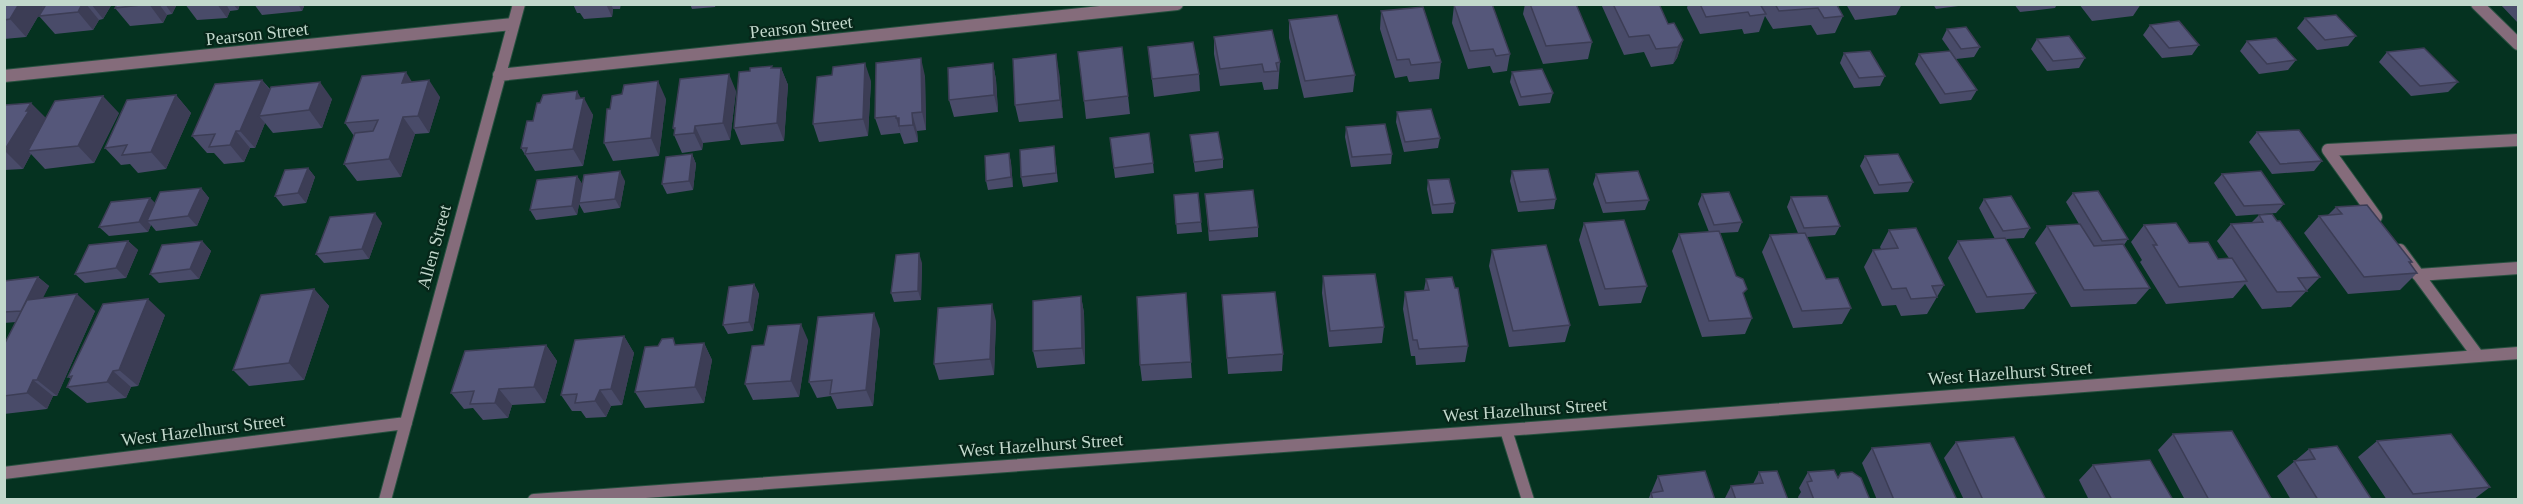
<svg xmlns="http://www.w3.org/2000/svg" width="2523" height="504" viewBox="0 0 2523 504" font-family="Georgia,serif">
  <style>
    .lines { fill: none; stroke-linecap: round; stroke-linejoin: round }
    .service-casing { stroke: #27503f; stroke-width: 14 }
    .minor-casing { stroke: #27503f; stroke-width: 14 }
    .service { stroke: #856c7b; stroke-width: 12 }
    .minor { stroke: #856c7b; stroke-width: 12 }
    .wall { fill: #494b69 }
    .shaded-wall { fill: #3c3d55 }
    .building { fill: #55577a; stroke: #3c3d55; stroke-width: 1.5 }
    .labels { text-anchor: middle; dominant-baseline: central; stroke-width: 4.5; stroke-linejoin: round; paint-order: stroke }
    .street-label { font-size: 18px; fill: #c2d8cc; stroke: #062619 }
  </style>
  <rect width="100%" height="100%" fill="#053220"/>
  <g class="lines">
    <!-- service casing -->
    <g class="service-casing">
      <path id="service" d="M2477 4 2518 44
        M2376 217 2328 150 2518 140
        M2400 250 2478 356
        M2418 275 2518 268"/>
    </g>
    <!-- minor casing -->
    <g class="minor-casing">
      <path id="minor" d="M499 75 1177 4
        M4 76 513 24
        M1506 430 1528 500
        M4 473 406 423
        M385 500 519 4
        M534 500 1506 430 2518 353"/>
    </g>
    <!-- service -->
    <use href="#service" class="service"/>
    <!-- minor -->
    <use href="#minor" class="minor"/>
  </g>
  <!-- wall -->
  <path class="wall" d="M4 4H112L103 19 99 20 93 30 55 34 39 16 43 8 26 37 4 39Z
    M117 4H177L172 14 167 15 163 23 130 26 115 8Z
    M185 4H240L238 10 230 11 227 18 197 20Z
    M254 4H305L302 11 262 15Z
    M573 4H621L620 9H613L612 17 584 19 580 13H577Z
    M690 4H716L715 7 692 9Z
    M1525 4H1576L1592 42 1588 59 1543 64 1523 14Z
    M1601 4H1659L1668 24 1683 40 1677 58 1673 64 1651 67 1644 52 1624 55Z
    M1688 4H1839L1838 8 1843 16 1835 33 1817 35 1811 25 1773 29 1765 16 1759 32 1744 34 1742 29 1700 34 1687 8Z
    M1846 4H1902L1896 15 1855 20Z
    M1933 4H1973L1936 9Z
    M2014 4H2057L2055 8 2020 12Z
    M2079 4H2141L2133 16 2092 21Z
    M2500 4H2518V23Z
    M1454 5 1510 54 1507 71 1493 73 1490 66 1468 69 1452 23Z
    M1381 11 1441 62 1439 79 1409 82 1407 76 1395 78 1380 29Z
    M2305 18 2356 36 2348 46 2317 50 2297 28Z
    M1289 20 1355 75 1353 92 1304 98 1289 38Z
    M2150 25 2199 45 2192 55 2162 58 2143 35Z
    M1947 29 1980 47 1974 57 1956 59 1942 39Z
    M1214 37 1280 62 1278 89 1264 90 1262 82 1220 86 1214 54Z
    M2037 39 2085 58 2079 68 2047 71 2031 49Z
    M2247 41 2296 60 2288 70 2259 74 2240 51Z
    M1148 47 1199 74 1200 91 1154 97Z
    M2387 52 2458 82 2448 92 2411 96 2379 62Z
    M1844 53 1885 76 1880 86 1854 88 1840 63Z
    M1919 54 1977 90 1971 100 1940 104 1915 64Z
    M993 63 996 80 998 112 954 117 949 100Z
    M773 68H781L788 85 784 141 741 145 734 128Z
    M1059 72 1063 118 1019 122 1015 105Z
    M1512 72 1553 93 1550 103 1519 106 1510 82Z
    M925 76 926 130 917 131 918 142 904 144 900 133 881 135 875 118Z
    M262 80 270 89 332 99 322 128 273 133 265 123 255 148H250L244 162 224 164 214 153H207L192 136Z
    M871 81 868 136 819 142 813 124Z
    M412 82 440 97 429 133 415 134 401 177 357 181 344 164 354 136 345 123Z
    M736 91 730 140 703 143 702 150 682 153 674 135 675 132 673 128Z
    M176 95 191 113 166 169 138 173 130 164 121 165 105 148Z
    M1128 96 1130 114 1086 119 1084 101Z
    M581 98 593 115 583 166 535 171 521 148 533 121Z
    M666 99 659 156 613 161 604 143Z
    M4 106 46 118 119 113 94 163 45 169 31 154 23 169 4 170Z
    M1397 112 1440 138 1438 148 1404 152 1396 122Z
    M1346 127 1392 154 1391 164 1351 167 1345 137Z
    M2257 132 2322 161 2314 171 2272 174 2249 142Z
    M1190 135 1223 159V168L1195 172Z
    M1110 138 1153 163 1154 173 1115 178Z
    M1054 146 1058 182 1023 187 1021 177Z
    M1009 153 1011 163 1013 187 988 190 986 181Z
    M692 154 696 164 693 190 667 194 662 184Z
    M1865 156 1913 182 1908 192 1874 194 1860 166Z
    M308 168 315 177 306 203 283 206 275 196Z
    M1512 171 1556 199 1554 209 1518 212 1510 181Z
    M1596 174 1649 200 1645 210 1603 213 1593 184Z
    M2222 174 2284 204 2276 213 2236 216 2214 183Z
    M577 176 582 184 625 181 620 208 584 213 579 204 577 215 536 220 530 210Z
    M1428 180 1455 203 1453 213 1432 214 1427 189Z
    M201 188 209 198 197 226 156 231 151 225 148 232 109 236 99 227 150 198 155 203Z
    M1198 193 1202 232 1177 234 1174 195Z
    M2073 193 2128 239 2124 245 2150 288 2136 304 2071 307 2035 243 2047 226 2079 224 2066 202Z
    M1702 194 1742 222 1738 232 1720 233 1752 318 1745 334 1702 337 1672 251 1679 234 1709 232 1698 204Z
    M1791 197 1840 226 1835 235 1807 237 1826 279 1851 308 1842 324 1793 328 1762 252 1770 235 1798 233 1787 207Z
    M1984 199 2030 228 2024 238 2006 239 2036 293 2024 309 1976 313 1948 258 1958 241 1995 239 1979 208Z
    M1206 203 1258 227V237L1209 241Z
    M2336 207 2412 262 2410 264 2417 273 2400 290 2348 294 2304 233 2319 216 2328 215Z
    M2259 215 2320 277 2291 307 2262 309 2245 284 2233 298 2166 304 2140 262 2142 260 2131 242 2144 225 2189 243 2218 259 2229 258 2217 241 2231 224 2252 222Z
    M382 223 369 259 324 263 316 254Z
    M1584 223 1647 286 1641 303 1599 306 1579 240Z
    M1889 230 1944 285 1927 314 1901 316 1896 305 1882 306 1864 267 1873 250 1881 249 1880 247Z
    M128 241 138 250 126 278 85 283 75 274Z
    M202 241 211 251 199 279 159 283 150 274Z
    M1492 250 1570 325 1565 342 1509 347 1489 266Z
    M922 263 921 300 894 302 891 293Z
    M1323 276 1384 327 1382 343 1329 347 1322 293Z
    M38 277 49 286 42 298 95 311 57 396H53L47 409 4 414V345L16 322 4 323V281Z
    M1426 279 1468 346 1465 362 1416 365 1415 356H1411L1403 309 1405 292 1424 290Z
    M754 284 759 294 753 331 728 334 723 325Z
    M314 289 329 306 304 380 249 386 233 370Z
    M1186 293 1192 378 1142 381 1140 365Z
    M1222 295 1283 354 1282 371 1228 374Z
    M1081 296 1084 313 1085 364 1037 368 1033 351Z
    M165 315 138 386 131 387 126 398 87 403 67 387 71 379 68 377Z
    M996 321 994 375 939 380 934 364Z
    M880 329 873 406 837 409 831 396 817 398 809 382Z
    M624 336 634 353 622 405 611 406 606 417 586 418 581 411H572L561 395Z
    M808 340 799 397 753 400 745 384 764 345Z
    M704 343 712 360 704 403 645 408 635 392 676 345Z
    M546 345 557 361 545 403 512 405 508 418 483 420 473 408 464 409 451 393Z
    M2173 434 2272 500H2185L2158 450Z
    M2377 441 2490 487 2473 500H2387L2358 457Z
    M1956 442 2046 500H1964L1944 458Z
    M1872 448 1957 500H1877L1862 463Z
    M2309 449 2372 500H2291L2277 476Z
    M2093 465 2173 500H2089L2079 480Z
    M1759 472 1788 500H1724L1731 486 1753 484Z
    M1808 472 1838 478 1870 500H1799L1798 497 1801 492 1799 488Z
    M1658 476 1715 500H1648Z"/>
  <!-- shaded-wall -->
  <path class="shaded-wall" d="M19 4H45L42 6 43 8 26 37 10 19Z
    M82 4H86L99 20 93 30 78 12Z
    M91 4H112L103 19Z
    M149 4H159L167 15 163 23Z
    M165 4H177L172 14Z
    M217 4H226L230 11 227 18Z
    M233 4H240L238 10Z
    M298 4H305L302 11Z
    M606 4H611L613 9 612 17Z
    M1683 40 1677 58 1673 64 1678 47Z
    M1056 54 1059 72 1063 118 1060 100Z
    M921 58 925 76 926 130 922 112Z
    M865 63 871 81 868 136 863 119Z
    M993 63 996 80 998 112 994 95Z
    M781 68 788 85 784 141 777 123Z
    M406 72 417 90 402 83Z
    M729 74 736 91 730 140 723 123Z
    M262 80 275 97 259 116 265 123 255 148 240 131Z
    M429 80 440 97 429 133 418 116Z
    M658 81 666 99 659 156 651 138Z
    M320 82 332 99 322 128 309 110Z
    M577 91 583 102 584 98 593 115 583 166 573 149 576 99Z
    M176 95 191 113 166 169 151 152Z
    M103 96 119 113 94 163 78 146Z
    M31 103 48 120 28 151 31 154 23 169 5 151Z
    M912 113 917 131 918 142 913 125Z
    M403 117 415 134 401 177 389 159Z
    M896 118H899V126L902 136Z
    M695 126 703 143 702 150 694 133Z
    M236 131 250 148 244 162 230 145Z
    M1009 153 1011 163 1013 187 1011 177Z
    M692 154 696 164 693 190 689 181Z
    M308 168 315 177 306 203 298 193Z
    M620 171 625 181 620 208 615 199Z
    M577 176 583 185 577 215 572 206Z
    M201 188 209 198 197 226 188 216Z
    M150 198 159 208 147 221 151 225 148 232 139 222Z
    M375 213 382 223 369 259 362 249Z
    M128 241 138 250 126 278 116 268Z
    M202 241 211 251 199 279 190 269Z
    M919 253 922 263 921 300 918 291Z
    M38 277 49 286 32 320 21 311Z
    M754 284 759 294 753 331 749 322Z
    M314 289 329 306 304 380 289 363Z
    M77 294 95 311 57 396 37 380Z
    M1081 296 1084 313 1085 364 1082 348Z
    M148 299 165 315 138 386 119 370Z
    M992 304 996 321 994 375 990 359Z
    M874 313 880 329 873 406 866 390Z
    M801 324 808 340 799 397 791 381Z
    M624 336 634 353 622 405 611 389Z
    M704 343 712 360 704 403 695 387Z
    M546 345 557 361 545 403 534 387Z
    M113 371 131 387 126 398 107 382Z
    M33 380 53 396 47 409 27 393Z
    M499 389 512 405 508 418 495 403Z
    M600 390 611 406 606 417 595 401Z"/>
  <!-- building -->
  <path class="building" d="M4 4H19L10 19 4 20Z
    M43 4H82L78 12 39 16 45 6H42Z
    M117 4H149L115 8Z
    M1463 4H1492L1510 54 1496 56 1493 49 1470 51 1454 5Z
    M1530 4H1576L1592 42 1546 46Z
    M1613 4H1659L1668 24 1674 23 1683 40 1678 47 1656 49 1649 35 1629 37Z
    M1700 4H1760L1766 14 1750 16 1748 12 1706 17Z
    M1775 4H1839L1837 5 1843 16 1824 18 1818 8 1779 11Z
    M1423 7 1441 62 1411 65 1409 59 1397 60 1381 11Z
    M1337 15 1355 75 1305 81 1289 20Z
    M2336 15 2356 36 2325 40 2305 18Z
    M2179 21 2199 45 2169 48 2150 25Z
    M1966 27 1980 47 1961 49 1947 29Z
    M1272 30 1280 62 1276 63 1278 71 1264 72 1262 64 1220 69 1214 37Z
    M2069 36 2085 58 2053 61 2037 39Z
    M2276 38 2296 60 2267 64 2247 41Z
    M1193 42 1199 74 1152 79 1148 47Z
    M1122 47 1128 96 1084 101 1078 52Z
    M2424 48 2458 82 2420 86 2387 52Z
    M1870 51 1885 76 1859 78 1844 53Z
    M1950 51 1977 90 1945 94 1919 54Z
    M1056 54 1060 100 1015 105 1013 59Z
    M921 58 922 112 912 113 913 125 899 126V118H896V116L875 118 876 63Z
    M865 63 863 119 813 124 817 77 832 75 833 67Z
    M993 63 994 95 949 100 948 68Z
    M772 66 771 68H781L777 123 734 128 739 72 750 71V68Z
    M1542 69 1553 93 1521 97 1512 72Z
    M406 72 402 83 429 80 418 116 403 117 389 159 344 164 355 133 373 131 378 120 345 123 362 76Z
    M729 74 723 123 695 126 694 133 674 135 675 128H673L680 79Z
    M262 80 240 131H236L230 145 209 147 215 134 192 136 215 84Z
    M658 81 651 138 604 143 607 109H610L612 96 622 94 624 85Z
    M320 82 309 110 259 116 271 87Z
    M577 91 576 99 584 98 573 149 525 154 527 148H521L527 121H533L537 103H540L543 95Z
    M176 95 151 152 122 155 127 145 105 148 127 100Z
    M103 96 78 146 28 151 55 101Z
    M31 103 26 111H29L4 151V106L5 105Z
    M1431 109 1440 138 1405 142 1397 112Z
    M1385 124 1392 154 1352 157 1346 127Z
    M2299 130 2322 161 2280 164 2257 132Z
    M1218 132 1223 159 1194 162 1190 135Z
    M1149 133 1153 163 1114 168 1110 138Z
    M1054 146 1056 173 1021 177 1020 150Z
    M1009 153 1011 177 986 181 985 156Z
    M692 154 689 181 662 184 666 157Z
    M1898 154 1913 182 1879 185 1865 156Z
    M308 168 298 193 275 196 285 170Z
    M1548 169 1556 199 1520 202 1512 171Z
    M620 171 615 199 579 203 584 175Z
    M1638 171 1649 200 1606 203 1596 174Z
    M2261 171 2284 204 2244 206 2222 174Z
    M577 176 572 206 530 210 537 180Z
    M1449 179 1455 203 1433 205 1428 180Z
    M201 188 188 216 147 221 160 192Z
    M1253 190 1258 227 1209 231 1205 194Z
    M2098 191 2128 239 2102 241 2073 193Z
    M1729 192 1742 222 1714 225 1702 194Z
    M1198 193 1201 222 1176 224 1174 195Z
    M1827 196 1840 226 1804 228 1791 197Z
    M2011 196 2030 228 2003 231 1984 199Z
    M150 198 139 222 99 227 111 202Z
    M2367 205 2412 262H2409L2417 273 2364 277 2319 216 2342 214 2336 207Z
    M375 213 362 249 316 254 330 217Z
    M2272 214 2277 221H2280L2320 277 2298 278 2307 291 2277 292 2231 224 2263 222 2259 215Z
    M1624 220 1647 286 1605 289 1584 223Z
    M2176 223 2189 243 2208 242 2218 259 2232 258 2247 281 2179 287 2153 245H2157L2144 225Z
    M2080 224 2094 246 2123 244 2150 288 2084 290 2047 226Z
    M1916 228 1944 285 1932 286 1937 297 1911 299 1906 288 1892 289 1873 250 1898 248 1889 230Z
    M1719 231 1736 276 1743 279 1747 289 1743 293 1752 318 1709 321 1679 234Z
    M1805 233 1826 279 1838 278 1851 308 1802 311 1770 235Z
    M2005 238 2036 293 1987 297 1958 241Z
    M128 241 116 268 75 274 89 245Z
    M202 241 190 269 150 274 162 245Z
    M1546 245 1570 325 1513 331 1492 250Z
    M919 253 918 291 891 293 896 255Z
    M1375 274 1384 327 1330 331 1323 276Z
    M38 277 21 311 4 312V281Z
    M1452 277 1455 288H1458L1468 346 1419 349 1417 340H1413L1405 292 1429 290 1426 279Z
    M754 284 749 322 723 325 729 287Z
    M314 289 289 363 233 370 261 295Z
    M1275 292 1283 354 1227 358 1222 295Z
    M1186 293 1191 362 1140 365 1137 297Z
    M77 294 37 380H33L27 393 4 396V345L27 300Z
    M1081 296 1082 348 1033 351V301Z
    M148 299 119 370 113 371 107 382 67 387 72 376 68 377 103 304Z
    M992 304 990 359 934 364 938 308Z
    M874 313 866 390 830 394 832 380 809 382 818 317Z
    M801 324 791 381 745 384 752 346 764 345 768 326Z
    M624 336 611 389 600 390 595 401 575 403 577 394 561 395 575 340Z
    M673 338 675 345 704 343 695 387 635 392 645 347 658 346 662 339Z
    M546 345 534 387 499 389 495 403 470 404 474 391 451 393 465 351Z
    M2232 431 2272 500H2209L2173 434Z
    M2451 434 2490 487 2413 494 2377 441Z
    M2014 437 2046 500H1983L1956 442Z
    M1930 443 1957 500H1894L1872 448Z
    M2337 446 2372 500H2318L2294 461 2315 459 2309 449Z
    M2150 460 2173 500H2112L2093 465Z
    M1834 470 1838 478 1841 473 1852 472 1861 478 1870 500H1814L1807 482 1812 481 1808 472Z
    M1705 471 1715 500H1653L1651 493 1663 491 1658 476Z
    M1777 471 1788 500H1736L1731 486 1763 483 1759 472Z"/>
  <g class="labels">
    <!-- street labels -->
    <g class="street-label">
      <text transform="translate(801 27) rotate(-6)">Pearson Street</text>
      <text transform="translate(257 34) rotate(-6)">Pearson Street</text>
      <text transform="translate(434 247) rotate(-75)">Allen Street</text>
      <text transform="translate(2010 373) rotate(-4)">West Hazelhurst Street</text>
      <text transform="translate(1525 410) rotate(-4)">West Hazelhurst Street</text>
      <text transform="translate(203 430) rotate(-7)">West Hazelhurst Street</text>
      <text transform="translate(1041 445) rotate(-4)">West Hazelhurst Street</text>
    </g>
  </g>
  <!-- border -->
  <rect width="2523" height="504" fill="none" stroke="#c2d8cc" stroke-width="12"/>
</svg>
